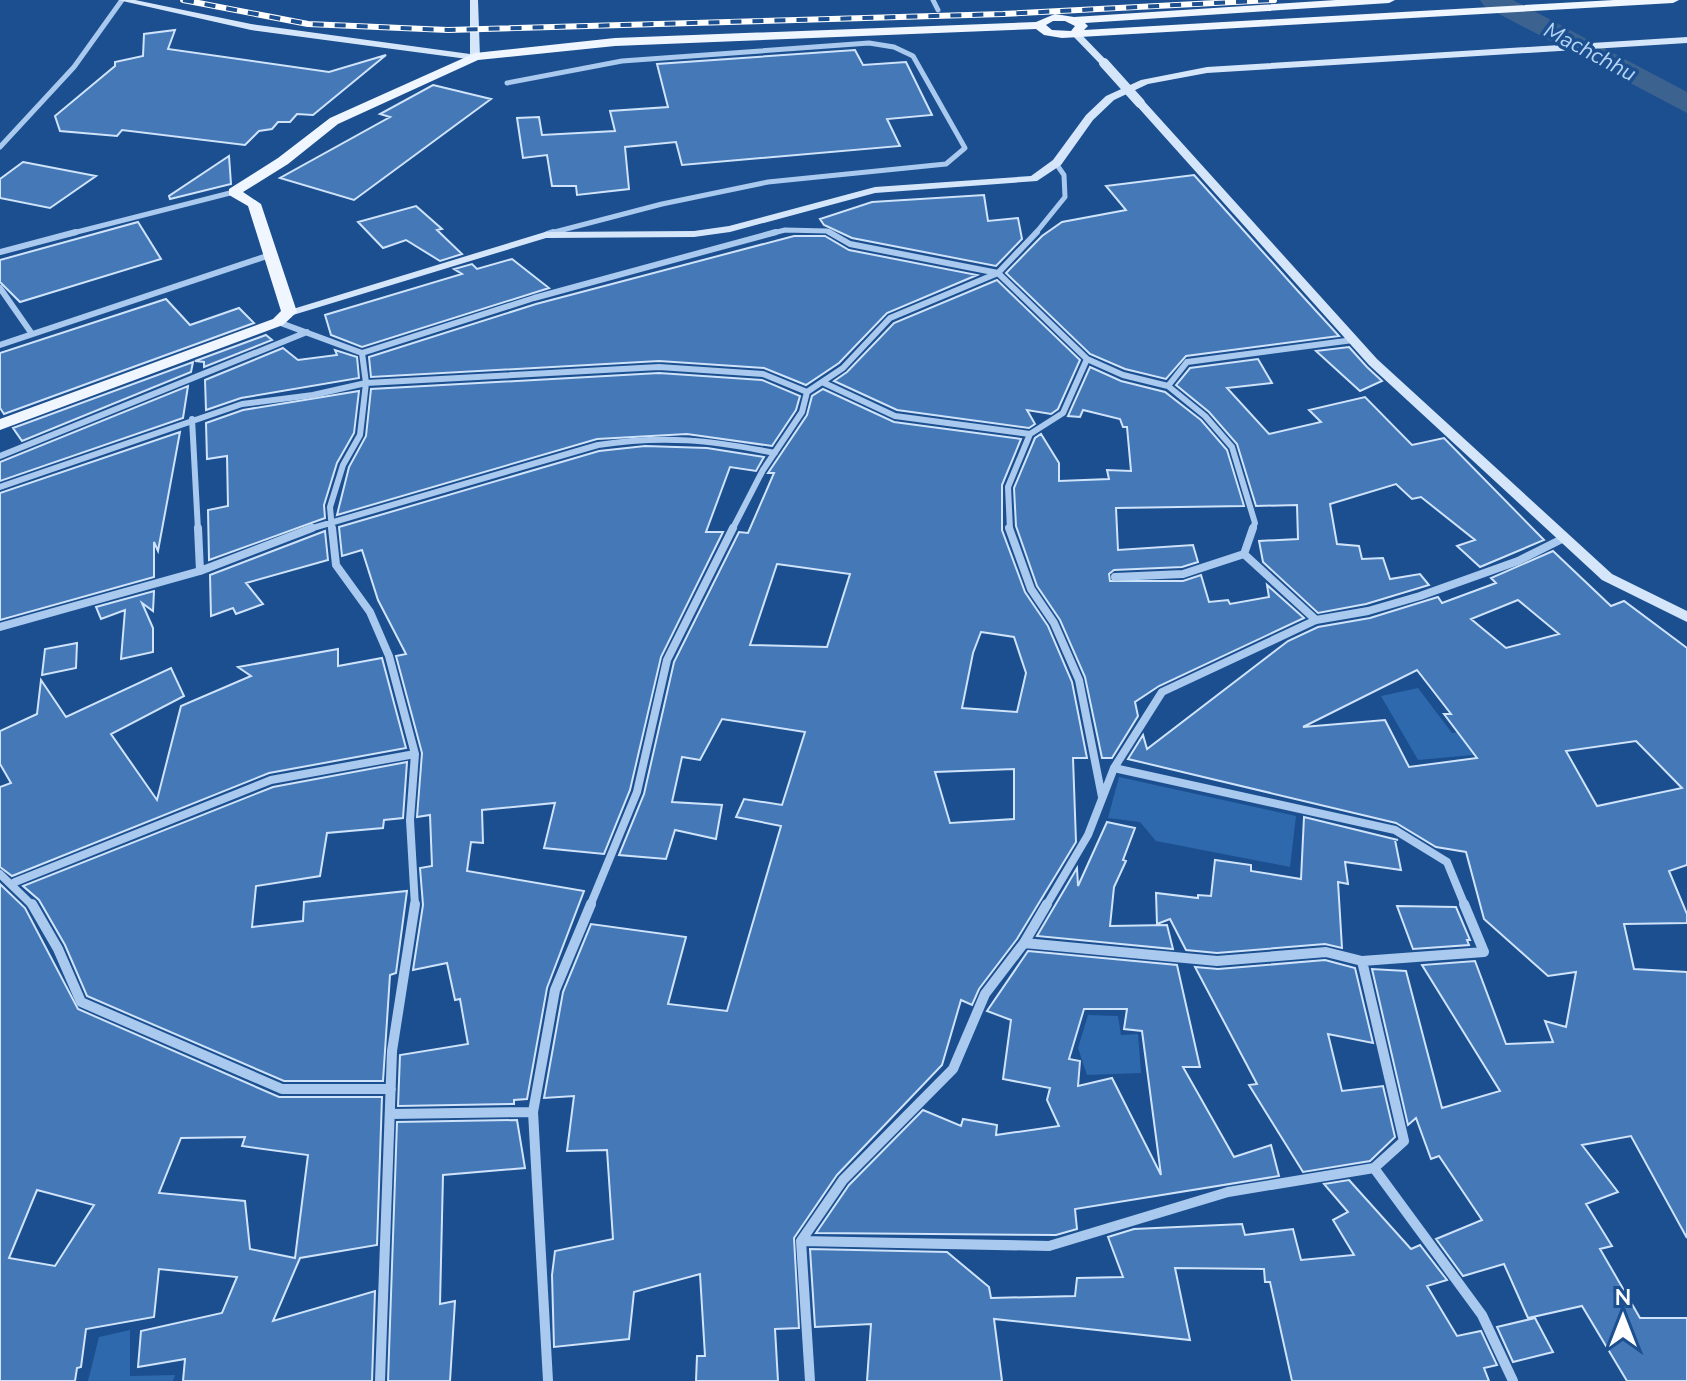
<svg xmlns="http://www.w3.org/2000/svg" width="1687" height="1381" viewBox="0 0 1687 1381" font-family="'Nunito Sans',sans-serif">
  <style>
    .green { fill: #2e69ad }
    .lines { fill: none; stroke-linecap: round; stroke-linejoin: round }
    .river { fill: #3c6290; fill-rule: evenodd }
    .building { fill: #4478b7; stroke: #cfe3fa; stroke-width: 2; fill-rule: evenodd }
    .street-far3 { stroke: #a9c9ee; stroke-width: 5 }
    .street-far2 { stroke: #a9c9ee; stroke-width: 6 }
    .street-far1 { stroke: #a9c9ee; stroke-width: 8 }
    .street { stroke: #a9c9ee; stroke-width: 10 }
    .secondary { fill: #d6e6fa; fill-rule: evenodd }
    .primary { fill: #f0f6ff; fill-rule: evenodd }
    .rail-casing { stroke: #fff; stroke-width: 6 }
    .rail { stroke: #1b4f8f; stroke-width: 4; stroke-dasharray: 11; stroke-linecap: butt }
    .secondary-bridge { stroke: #d6e6fa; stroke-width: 10 }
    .labels { text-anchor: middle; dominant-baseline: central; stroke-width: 7; stroke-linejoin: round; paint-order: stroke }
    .far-water-label { font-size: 22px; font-style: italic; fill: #b5d3f5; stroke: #1b4f8f }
  </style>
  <rect width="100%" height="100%" fill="#1b4f8f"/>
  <!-- green -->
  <path class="green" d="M1418 688 1452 733 1495 729 1506 752 1418 760 1381 696Z
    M1119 777 1296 816 1290 867 1156 841 1140 822 1108 818Z
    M1088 1015 1118 1016 1121 1035 1138 1034 1141 1073 1087 1075 1078 1048Z
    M130 1330V1376L175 1375 173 1381H88L99 1337Z"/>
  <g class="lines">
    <!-- river -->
    <path class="river" d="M1480 0H1513L1687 92V113L1484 6Z"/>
  </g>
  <!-- building -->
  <path class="building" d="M175 30 168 49 329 72 386 55 313 115 297 114 290 122H278L272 129 259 131 245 145 122 130 117 136 60 131 55 116 115 66V62L143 56 144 34Z
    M855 50 863 65 906 62 932 115 887 119 900 146 682 165 676 142 625 147 629 189 577 195 576 186H552L547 155 523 158 517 118 539 117 542 135 615 131 610 111 668 107 657 64Z
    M433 85 491 99 354 200 280 178 390 117 380 114Z
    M229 156 231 184 170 199 169 196Z
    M23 162 49 167 96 176 50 208 0 198V179Z
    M1194 175 1297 290 1339 336 1186 356 1166 379 1125 369 1090 354 1006 273 1042 236 1062 222 1126 210 1106 186Z
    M984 195 988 221 1018 218 1022 239 996 266 852 238 824 225 820 219 872 202Z
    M416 206 442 229 437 230 462 254 440 261 406 240 383 248 358 222Z
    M138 222 161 259 20 302 0 282V260Z
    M794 236H825L849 250 977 275 887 313 839 363 806 385 764 368 659 361 371 377 369 357 536 304Z
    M512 259 549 288 362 347 331 335 325 315 462 274 454 269 472 264 477 269Z
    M997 280 1080 360 1058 409 1051 414 1027 410 1035 424 1029 428 897 410 834 381 847 372 894 323Z
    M166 299 190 325 239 308 254 323 4 414 0 408V353Z
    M266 335 272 340 204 367V362L195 361Z
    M1349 347 1367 367 1382 381 1360 391 1316 351Z
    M283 348 298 360 337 355 335 350 357 357 359 378 241 398 206 410 205 380Z
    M1258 359 1272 383 1227 388 1269 434 1321 422 1309 410 1365 397 1412 445 1444 438 1544 540 1480 567 1457 546 1475 540 1421 497 1412 499 1396 484 1330 504 1337 544 1359 546 1362 559 1383 558 1390 579 1420 574 1429 585 1366 604 1318 613 1263 562 1259 541 1298 539 1297 505 1256 506 1237 444 1209 412 1176 385 1190 368Z
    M193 362 191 372 22 441 13 428Z
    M1090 367 1121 381 1165 392 1201 420 1227 450 1244 506 1116 508 1118 550 1193 545 1198 562 1182 567 1114 570 1109 574 1110 581H1183L1201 575 1209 602 1228 600 1230 604 1269 597 1267 585 1304 618 1159 686 1135 702 1138 716 1112 758H1102L1085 677 1060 620 1037 586 1016 526 1014 488 1035 438 1041 434 1059 463V481L1109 479 1107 470 1131 471 1127 427H1123L1120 419 1083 410 1080 417 1068 416Z
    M659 373 762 380 800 396 796 410 772 446 687 434 597 439 337 515 349 467 366 436 371 389Z
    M188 386 183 418 0 481V462Z
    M823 389 894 422 1021 439 1002 485V530L1025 592 1048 626 1072 682 1087 758H1073L1076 842 1017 939 979 989 972 1005 961 1000 942 1065 837 1175 794 1238 799 1328 775 1329 778 1381H696L697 1356H705L700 1274 634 1292 629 1339 554 1347 552 1275 555 1251 613 1239 607 1150 567 1151 574 1096 544 1098 563 992 591 924 686 937 668 1004 727 1011 781 826 736 817 744 799 782 805 805 732 722 719 700 760 682 757 672 802 722 805 716 839 675 830 666 859 619 855 644 794 674 662 739 532 748 533 774 473H768L807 415 812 396ZM777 564 850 574 827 647 750 645ZM981 632 1014 637 1026 673 1017 712 962 708 973 653ZM1014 769V819L950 823 935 772Z
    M359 391 354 433 337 463 324 505 325 518 209 560 208 510 228 506 227 456 207 459 206 423 243 410Z
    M180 432 158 551 154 542V577L0 620V493Z
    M645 446 707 448 764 457 756 471 730 467 706 532H723L661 657 630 790 604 854 544 848 555 803 482 810 483 843 471 842 467 871 584 891 547 988 527 1099 514 1100V1104L398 1106 400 1055 468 1044 460 999 455 1000 447 963 413 970 423 905 420 868 432 866 430 815 417 817 422 753 396 656 406 654 378 600 362 550 342 556 339 527 599 451Z
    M325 531 328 560 246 583 263 604 236 614 233 608 211 616 210 575Z
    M1553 551 1611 606 1624 601 1687 648V865L1669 871 1687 914V923L1624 924 1634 969 1687 972V1238L1631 1136 1582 1145 1618 1192 1586 1204 1612 1246 1600 1249 1640 1318H1687V1381H1627L1582 1306 1528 1318 1504 1264 1463 1276 1436 1239 1482 1220 1439 1156 1431 1159 1416 1118 1408 1125 1372 969 1406 971 1442 1108 1500 1091 1422 965 1475 961 1506 1044 1553 1042 1545 1021 1566 1027 1576 972 1548 976 1484 919 1466 852 1436 847 1396 823 1128 759 1143 735 1147 749 1288 641 1318 627 1370 618 1438 597 1442 603 1496 583 1491 578ZM1518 600 1559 634 1506 648 1471 619ZM1417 670 1451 714H1444L1477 758 1409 767 1385 720 1303 727ZM1636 741 1682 788 1597 806 1566 751Z
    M154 591 153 611 142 603 153 628V652L121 659 125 610 101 619 96 607Z
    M77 643 76 668 42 675 45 649Z
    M338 649V666L382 658 406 748 269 773 12 876 0 867V787L11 783 0 764V731L37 714 41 680 66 717 171 668 184 696 111 734 157 800 181 706 251 676 238 667Z
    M407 762 403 818 384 820 383 828 327 833 320 876 256 886 252 927 303 921 304 902 407 891 396 973 390 975 383 1081H284L87 996 65 945 39 900 23 886 273 787Z
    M1304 817 1398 840H1395L1401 870 1345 862 1348 884 1338 882 1342 948 1325 944 1217 953 1186 950 1170 919 1157 924 1156 893 1198 898V895L1211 896 1215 860 1251 865V871L1301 879Z
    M1107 822 1135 828 1123 860 1126 861 1114 887 1110 926 1167 925 1173 949 1037 936 1077 868 1078 886Z
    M0 884 25 908 78 1009 279 1097H382L377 1245 300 1258 273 1321 375 1291 372 1381H183L185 1359 138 1367 141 1331 222 1313 237 1277 159 1269 154 1317 86 1329 81 1367 77 1368 75 1381H0ZM245 1137 242 1146 308 1155 295 1258 250 1249 245 1201 159 1193 181 1138ZM37 1190 94 1205 55 1266 9 1258Z
    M1397 906 1456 907 1470 940H1467L1469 945 1413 949Z
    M1028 951 1177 965 1200 1067H1183L1234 1157 1271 1145 1279 1176 1075 1209 1077 1229 1056 1235 816 1233 849 1185 923 1110 961 1126 963 1119 997 1125 996 1135 1059 1126 1047 1100 1050 1088 1003 1079 1011 1020 987 1011ZM1084 1009H1127L1124 1029 1142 1031 1161 1175 1112 1078 1078 1086 1080 1061 1069 1059Z
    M1325 960 1355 968 1373 1043 1328 1034 1342 1091 1383 1086 1395 1137 1370 1161 1303 1172 1249 1085 1257 1084 1195 967 1218 969Z
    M517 1120 525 1168 443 1175 440 1304 455 1301 450 1381H388L397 1122Z
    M1349 1180 1411 1249 1420 1245 1447 1280 1427 1286 1457 1336 1481 1331 1497 1365 1484 1368 1489 1381H1292L1270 1282H1265L1264 1269 1175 1268 1190 1340 994 1319 1002 1381H867L871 1324 815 1327 810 1249 947 1252 989 1287 991 1298 1075 1296 1077 1278 1123 1277 1108 1237 1134 1229 1242 1224 1245 1235 1293 1229 1301 1260 1354 1255 1333 1220 1348 1212 1324 1184Z
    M1535 1318 1553 1352 1513 1362 1497 1327Z"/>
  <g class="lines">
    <!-- street-far3 -->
    <path class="street-far3" d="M933 0 938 10
      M507 83 622 61 869 43 894 47 913 56 965 148 946 164 768 182 662 204 547 234
      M0 147 74 67 122 0
      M69 234 234 192
      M769 234 785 230 827 231 833 234
      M1035 234 1065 197 1064 175 1057 165"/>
    <!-- street-far2 -->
    <path class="street-far2" d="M829 232 850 244 998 273 1087 359 1123 375 1168 386 1205 416 1232 447 1255 523 1252 530
      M547 234 553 232
      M0 252 76 232
      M0 288 32 334
      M278 322 362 353 366 383 360 435 343 465 330 507 332 530
      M0 345 270 255
      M362 353 534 298 776 232
      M822 382 895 416 1030 434
      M1168 386 1187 362 1353 340
      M807 392 843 368 890 318 998 273 1037 232
      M192 419 198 530
      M0 456 307 332
      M0 487 242 404 313 395 366 383 659 367 763 374 807 392 802 412 763 470 732 530
      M306 530 598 445C664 435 710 440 775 453
      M1010 530 1008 487 1030 434 1063 413 1087 359"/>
    <!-- street-far1 -->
    <path class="street-far1" d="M198 528 200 571
      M332 528 336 565 370 612 389 656 415 754 410 820 415 906
      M1009 528 1031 589 1054 623 1079 680 1102 797
      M1244 554 1316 620
      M1115 577 1183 574 1244 554 1253 528
      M0 627 200 571 312 528
      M1114 768 1395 830 1447 862 1465 906
      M0 874 33 906
      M15 882 271 780 415 754
      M590 906 637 792 667 660 733 528
      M1046 906 1088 835 1114 768 1162 692 1316 620 1368 611 1420 596 1518 561 1564 538"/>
    <!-- street -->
    <path class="street" d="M32 904 58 949 81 1002 282 1089H391
      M1024 943 1217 961 1326 952 1362 961 1484 952 1464 904
      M1362 961 1404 1141 1374 1168 1482 1315 1513 1381
      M533 1112 548 1381
      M390 1114 533 1112 555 990 591 904
      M801 1241 1049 1246 1228 1192 1374 1168
      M380 1381 392 1051 415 904
      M810 1381 801 1241 843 1180 953 1069 985 994 1024 943 1047 904"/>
    <!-- secondary -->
    <path class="secondary" d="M118 0H135L251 24 470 54V0H478L480 57 475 60 251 30Z
      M1072 31H1078L1107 61V65H1101L1072 35Z
      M1687 37V43L1207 73 1148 84 1114 100 1093 120 1061 165 1037 181 875 193 730 232 694 237 546 238 293 315H285L283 312 545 232 694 231 729 226 875 187 1031 176 1053 160 1086 115 1106 96 1141 80 1207 67Z
      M1136 101H1144L1377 359 1612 574 1687 611V622L1602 580 1369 365 1136 105Z"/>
    <!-- primary -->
    <path class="primary" d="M1336 0H1395L1389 3 1085 23 1088 26 1084 30 1614 0H1679L1673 3 1062 38 1044 35 1036 29 615 46 478 60 338 124 288 164 243 192 261 204 297 312 283 325 0 430V419L273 319 281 311 248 206 229 195V189L278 158 330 118 475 53 615 38 1036 22 1055 14 1074 17ZM1053 21H1065L1075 26 1071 31 1052 30 1046 25Z"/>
    <!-- rail casing -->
    <g class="rail-casing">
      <path id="rail" d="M183 0 308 24 448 30 1003 14 1274 0"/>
    </g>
    <!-- rail -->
    <use href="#rail" class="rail"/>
    <!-- secondary-bridge -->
    <path class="secondary-bridge" d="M1104 63 1140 103"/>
  </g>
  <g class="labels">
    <!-- far-water labels -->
    <g class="far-water-label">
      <text transform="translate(1590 52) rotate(28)">Machchhu</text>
    </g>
  </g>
  <!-- north arrow -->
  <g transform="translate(1623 1317)" stroke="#1b4f8f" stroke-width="6" paint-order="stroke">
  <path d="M0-6L14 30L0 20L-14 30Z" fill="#ffffff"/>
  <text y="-12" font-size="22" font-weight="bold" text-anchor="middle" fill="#ffffff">N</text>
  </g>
</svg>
